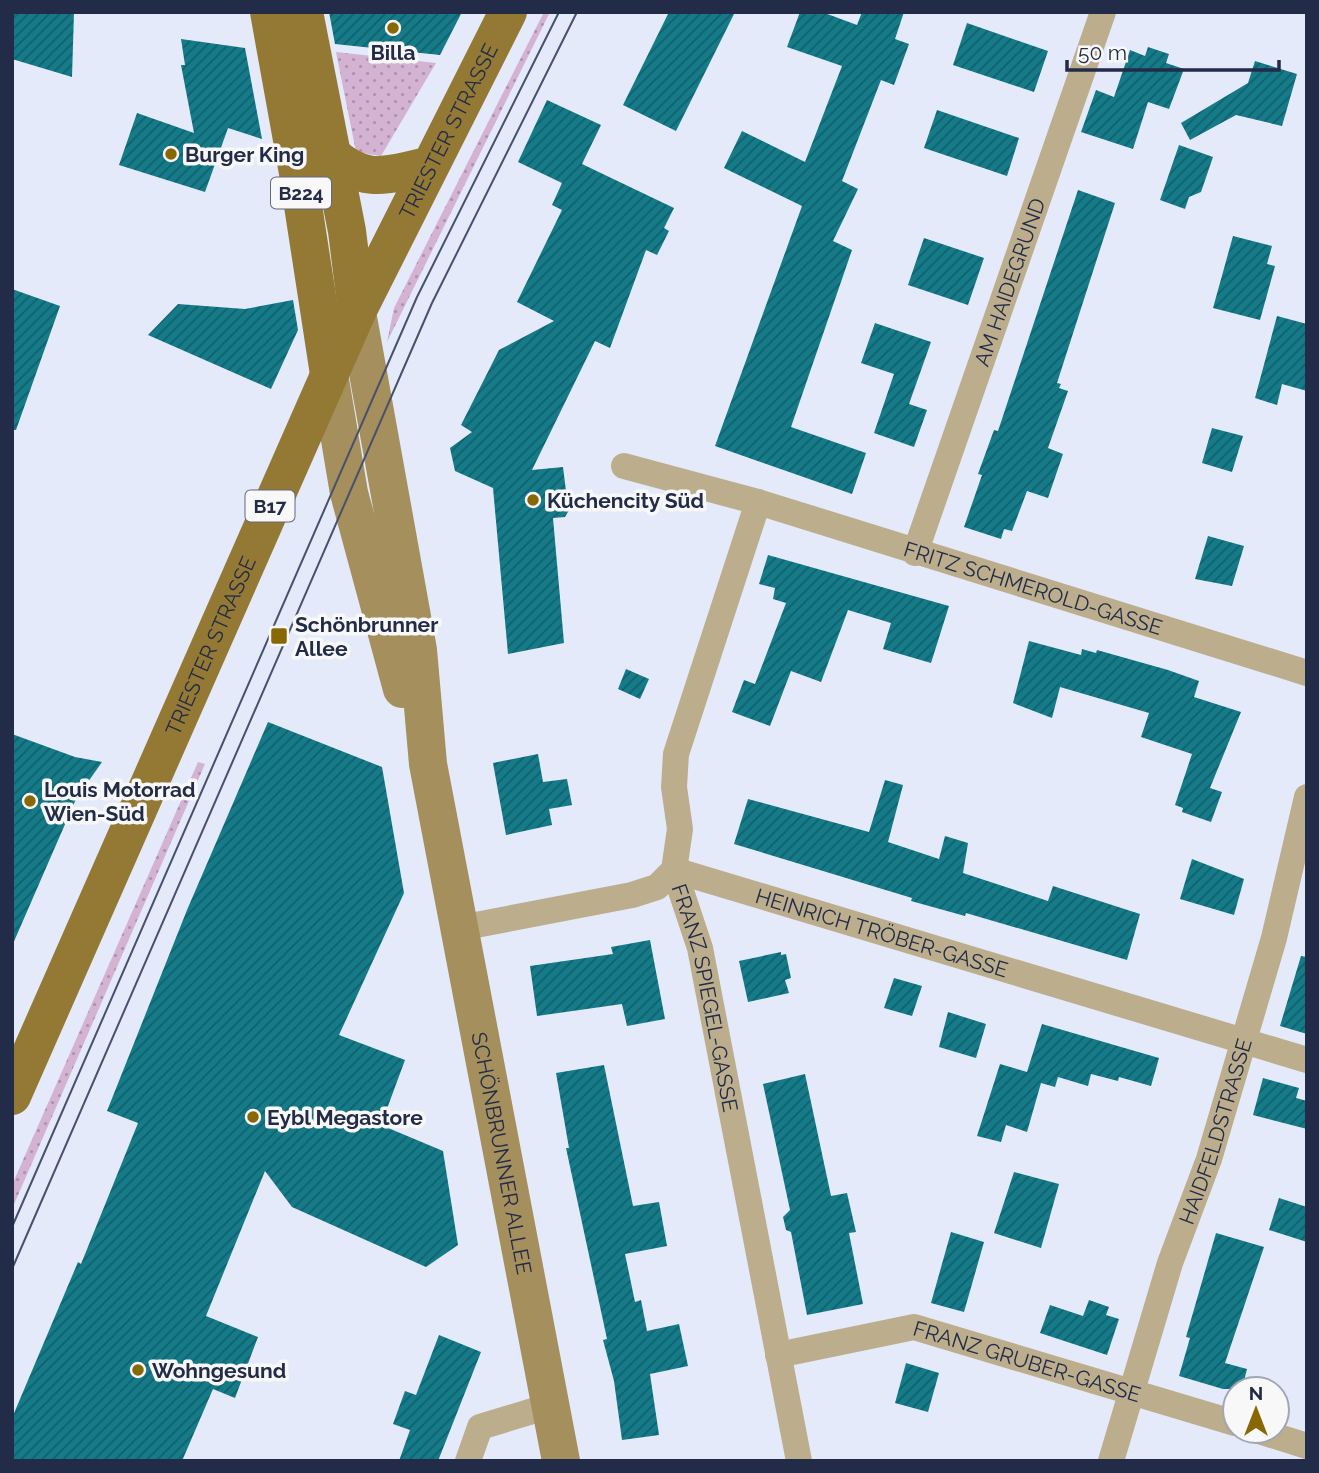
<svg xmlns="http://www.w3.org/2000/svg" width="1319" height="1473" viewBox="0 0 1319 1473" font-family="Raleway,sans-serif">
  <style>
    .green { fill: url(#green-dots) }
    .building { fill: url(#building-hatch) }
    .lines { fill: none; stroke-linecap: round; stroke-linejoin: round }
    .minor { stroke: #bcae8c; stroke-width: 26 }
    .secondary { stroke: #a58f5c; stroke-width: 38 }
    .primary { stroke: #947935; stroke-width: 38 }
    .tram { stroke: #48516c; stroke-width: 2 }
    .poi-dot { fill: #876803; stroke: #f8f8f8; stroke-width: 2.5 }
    .labels { text-anchor: middle; dominant-baseline: central; stroke-width: 7; stroke-linejoin: round; paint-order: stroke }
    .shield { fill: #f8f8f8; stroke: #62697e; stroke-width: 2 }
    .shield-label { font-size: 19px; font-weight: bold; fill: #222c49 }
    .poi-label { font-size: 21px; font-weight: bold; fill: #222c49; stroke: #f8f8f8; text-anchor: start }
    .street-label { font-size: 21px; fill: #222c49; stroke: #f8f8f8 }
  </style>
  <defs>
    <pattern id="green-dots" width="8" height="8" patternUnits="userSpaceOnUse" patternTransform="scale(1.75)"><rect width="8" height="8" fill="#d4b3d2"/><path d="M2 2h.1M6 6h.1" fill="none" stroke="#ac92ac" stroke-width="1.8" stroke-linecap="round"/></pattern>
    <pattern id="building-hatch" width="6" height="6" patternUnits="userSpaceOnUse" patternTransform="scale(1.75)"><rect width="6" height="6" fill="#157b88"/><path d="M-1 1l2-2M0 6l6-6M5 7l2-2" fill="none" stroke="#12606c"/></pattern>
  </defs>
  <rect width="100%" height="100%" fill="#e4eafa"/>
  <!-- green -->
  <path class="green" d="M544 12H550L387 342 394 308Z
    M336 52 436 63 381 156 356 152Z
    M198 762 205 764 12 1209V1185Z"/>
  <!-- building -->
  <path class="building" d="M12 12H74L72 77 12 59Z
    M329 12H462L440 55 335 44Z
    M669 12H735L676 131 623 105Z
    M800 12H822L857 25 862 12H904L895 39 909 44 894 85 881 80 842 181 858 189 833 241 852 250 791 427 866 453 852 494 715 446 802 206 724 168 742 131 805 162 842 66 787 47Z
    M967 23 1048 51 1034 92 953 65Z
    M181 39 245 48 262 139 228 128 205 192 119 165 137 113 194 133 181 65H185Z
    M1148 47 1169 54 1166 63 1184 69 1169 109 1148 102 1133 149 1081 132 1096 90 1114 97 1130 50 1145 56Z
    M1255 61 1297 74 1282 126 1236 115 1190 140 1181 123 1248 83Z
    M547 100 601 125 582 164 674 208 664 228 669 231 657 255 646 250 610 348 595 341 532 470 563 467 566 491 571 495 572 505 565 517 553 518 564 643 508 654 493 488 455 471 450 448 472 432 461 425 499 350 554 321 517 302 562 210 552 205 562 183 518 162Z
    M937 110 1019 138 1007 176 924 148Z
    M1179 145 1213 157 1201 192 1189 197 1185 209 1160 200Z
    M1078 190 1115 203 1057 383 1061 384 1059 388 1068 391 1048 448 1063 454 1048 498 1027 491 1012 531 1004 529 1001 539 964 527 982 475 978 474 994 430 998 431Z
    M1233 236 1272 246 1267 264 1275 266 1260 320 1213 308Z
    M924 238 984 258 968 305 908 285Z
    M12 289 60 306 16 430H12Z
    M293 300 298 330 271 389 148 335 178 304 245 309Z
    M1277 316 1307 324V391L1282 384 1277 405 1255 398Z
    M875 323 931 342 909 404 927 410 914 447 874 433 894 374 861 363Z
    M1212 428 1243 436 1232 472 1202 463Z
    M1208 536 1244 546 1232 586 1195 579Z
    M768 555 949 606 931 663 883 649 891 623 848 610 821 682 791 671 770 726 732 712 744 680 755 684 786 603 773 599 775 588 759 584Z
    M1029 641 1081 655 1082 649 1096 653 1097 650 1168 670 1199 681 1194 697 1241 712 1210 788 1222 792 1211 822 1182 812 1183 808 1175 805 1192 754 1141 737 1149 713 1060 687 1052 718 1013 703Z
    M626 669 649 679 640 699 618 689Z
    M268 722 382 767 404 893 339 1035 405 1060 381 1125 443 1151 458 1245 426 1267 292 1207 265 1171 206 1316 258 1337 235 1398 213 1389 182 1461H12V1418L78 1262 81 1264 138 1123 107 1111 187 910Z
    M12 734 75 757 102 762 76 799 12 946Z
    M538 754 543 782 567 779 572 805 549 809 552 825 506 835 493 763Z
    M885 780 903 785 888 842 939 859 945 836 968 843 963 873 1048 901 1053 886 1140 914 1127 960 966 913 965 916 911 901 912 898 734 844 748 799 869 832Z
    M1192 859 1244 879 1234 915 1180 899Z
    M650 940 665 1019 627 1026 622 1004 537 1016 530 966 613 954 611 947Z
    M781 952V955L786 954 791 978 785 980 789 993 748 1002 739 961Z
    M1301 956 1307 957V1034L1280 1026Z
    M894 978 922 986 912 1016 884 1008Z
    M948 1012 986 1024 976 1058 939 1047Z
    M1042 1024 1159 1058 1151 1086 1119 1077 1118 1081 1091 1074 1088 1086 1058 1077 1055 1087 1041 1083 1027 1132 1006 1125 1001 1142 977 1136 1000 1064 1027 1072Z
    M604 1065 633 1206 659 1202 667 1246 625 1254 635 1302 641 1300 647 1331 679 1324 688 1366 650 1374 659 1435 622 1440 614 1381 603 1340 607 1339 566 1148H569L556 1073Z
    M805 1074 831 1196 847 1193 856 1232 849 1233 863 1304 807 1315 791 1232 786 1230 783 1217 790 1210 763 1084Z
    M1263 1078 1299 1088 1296 1098 1307 1101V1129L1253 1115Z
    M1014 1172 1059 1184 1041 1248 994 1233Z
    M1279 1198 1307 1207V1242L1269 1230Z
    M951 1232 984 1242 964 1312 931 1303Z
    M1216 1233 1264 1247 1225 1363 1247 1369 1242 1389H1223L1179 1376 1190 1338 1186 1337Z
    M1089 1300 1109 1307 1106 1315 1119 1319 1107 1355 1040 1333 1050 1305 1083 1316Z
    M439 1335 481 1352 438 1461H399L410 1430 393 1424 405 1391 416 1395Z
    M906 1363 939 1373 928 1412 895 1403Z"/>
  <g class="lines">
    <!-- minor -->
    <g class="minor">
      <path id="s1" d="M624 466 758 502 1307 673"/>
      <path id="s2" d="M758 502 676 754 674 787 680 829 674 870 700 948 799 1461"/>
      <path id="s3" d="M915 553 1103 12"/>
      <path id="s4" d="M674 870 1307 1060"/>
      <path d="M460 928 632 895 657 887 674 870"/>
      <path id="s5" d="M778 1355 914 1327 1235 1423"/>
      <path d="M1259 1431 1307 1446"/>
      <path d="M468 1461 480 1427 549 1406"/>
      <path id="s6" d="M1111 1461 1170 1263 1209 1159 1274 938 1307 797"/>
    </g>
    <!-- secondary -->
    <g class="secondary">
      <path id="s7" d="M357 312 418 650 428 764 561 1461"/>
      <path d="M329 374 349 493 402 689"/>
    </g>
    <!-- primary -->
    <g class="primary">
      <path d="M269 12 298 173 329 374"/>
      <path d="M304 12 347 231 357 312"/>
      <path d="M332 155C368 186 386 174 429 166"/>
      <path id="s8" d="M12 1096 357 312 508 12"/>
    </g>
    <!-- tram -->
    <path class="tram" d="M12 1227 417 297 559 12
      M12 1269 432 303 577 12"/>
  </g>
  <!-- markers -->
  <g class="poi-dot">
    <circle cx="393" cy="28" r="7"/>
    <circle cx="171" cy="154" r="7"/>
    <circle cx="533" cy="500" r="7"/>
    <rect x="270" y="627" width="18" height="18" rx="3.5"/>
    <circle cx="30" cy="801" r="7"/>
    <circle cx="253" cy="1117" r="7"/>
    <circle cx="138" cy="1370" r="7"/>
  </g>
  <g class="labels">
    <!-- shield labels -->
    <g class="shield">
      <rect x="271" y="177.5" width="60" height="31" rx="5"/>
      <rect x="245.5" y="490.5" width="49" height="31" rx="5"/>
    </g>
    <g class="shield-label">
      <text x="301" y="193">B224</text>
      <text x="270" y="506">B17</text>
    </g>
    <!-- poi labels -->
    <g class="poi-label">
      <text x="393" y="52" text-anchor="middle">Billa</text>
      <text x="185" y="154">Burger King</text>
      <text x="547" y="500">Küchencity Süd</text>
      <text x="295" y="624">Schönbrunner<tspan x="295" dy="24">Allee</tspan></text>
      <text x="44" y="789">Louis Motorrad<tspan x="44" dy="24">Wien-Süd</tspan></text>
      <text x="267" y="1117">Eybl Megastore</text>
      <text x="152" y="1370">Wohngesund</text>
    </g>
    <!-- street labels -->
    <g class="street-label">
      <text stroke="none"><textPath href="#s8" startOffset="1059">TRIESTER STRASSE</textPath></text>
      <text stroke="none"><textPath href="#s3" startOffset="287">AM HAIDEGRUND</textPath></text>
      <text stroke="none"><textPath href="#s1" startOffset="427">FRITZ SCHMEROLD-GASSE</textPath></text>
      <text stroke="none"><textPath href="#s8" startOffset="492">TRIESTER STRASSE</textPath></text>
      <text stroke="none"><textPath href="#s4" startOffset="217">HEINRICH TRÖBER-GASSE</textPath></text>
      <text stroke="none"><textPath href="#s2" startOffset="514">FRANZ SPIEGEL-GASSE</textPath></text>
      <text stroke="none"><textPath href="#s6" startOffset="346">HAIDFELDSTRASSE</textPath></text>
      <text stroke="none"><textPath href="#s7" startOffset="854">SCHÖNBRUNNER ALLEE</textPath></text>
      <text stroke="none"><textPath href="#s5" startOffset="257">FRANZ GRUBER-GASSE</textPath></text>
    </g>
  </g>
  <!-- border -->
  <rect width="1319" height="1473" fill="none" stroke="#222c49" stroke-width="28"/>
  <!-- north arrow -->
  <g transform="translate(1256 1410)"><circle r="33" fill="#f8f8f8" stroke="#a2a6b2" stroke-width="2"/>
  <path d="M0-5L12 26L0 18L-12 26Z" fill="#876803"/>
  <text y="-10" font-size="19" font-weight="bold" text-anchor="middle" fill="#222c49">N</text>
  </g>
  <!-- scale -->
  <path d="M1067 60v10h212v-10" fill="none" stroke="#222c49" stroke-width="3.5"/>
  <text x="1078" y="60" font-size="21" fill="#222c49" stroke="#f8f8f8" stroke-width="5" paint-order="stroke">50 m</text>
</svg>
